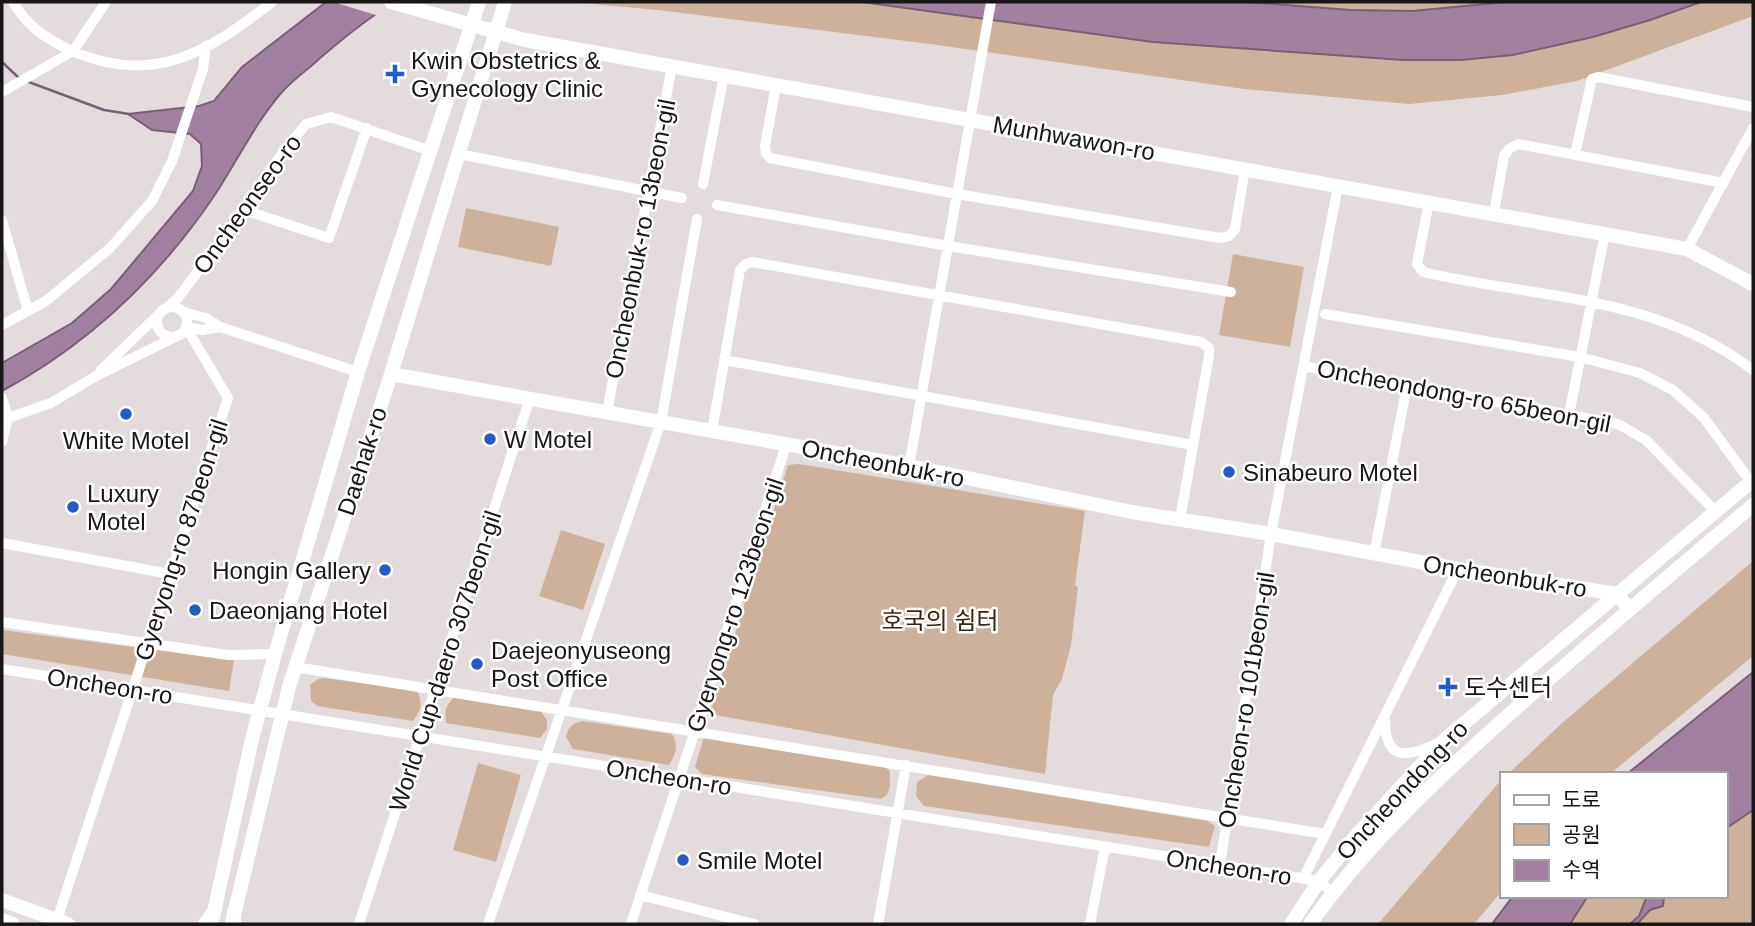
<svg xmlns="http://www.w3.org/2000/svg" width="1755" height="926" viewBox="0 0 1755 926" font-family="Arial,'Noto Sans KR',sans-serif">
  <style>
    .green { fill: #ceb19a }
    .water { fill: #a2809f; stroke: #796076; stroke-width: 2 }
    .pier { fill: #e4dcdc }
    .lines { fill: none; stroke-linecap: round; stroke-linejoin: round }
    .stream { stroke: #796076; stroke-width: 2.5 }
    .street { stroke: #fff; stroke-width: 10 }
    .secondary { stroke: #fff; stroke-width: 14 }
    .primary { stroke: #fff; stroke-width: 14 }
    .poi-dot { fill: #235cc9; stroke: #fff; stroke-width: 2.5 }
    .labels { text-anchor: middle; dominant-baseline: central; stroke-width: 5; stroke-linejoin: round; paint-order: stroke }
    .poi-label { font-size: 24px; fill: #181616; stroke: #fff; text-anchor: start }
    .street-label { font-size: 24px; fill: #181616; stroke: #fff }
    .park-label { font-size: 24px; fill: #3e230b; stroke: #fff }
  </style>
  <rect width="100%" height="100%" fill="#e4dcdc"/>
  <!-- green -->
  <path class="green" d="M571 2H862L1153 42 1403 60H1461L1513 55 1593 37 1650 20 1701 2H1753V16L1577 81 1502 95 1409 104 1244 89 930 44 658 10Z
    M1247 2H1507C1421 17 1333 11 1247 2Z
    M466 208 559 227 551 266 458 247Z
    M1233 254 1304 267 1290 347 1219 335Z
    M799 464 1085 511 1075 585 1078 587 1071 645 1062 679 1053 695 1045 774 710 714 788 465Z
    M561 530 605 544 583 610 539 596Z
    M1753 561V656L1610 774H1508L1562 723Z
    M2 630 234 660 229 691 2 654Z
    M324 678 417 691C423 703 421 711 413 721L317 706 311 701 310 685 318 679Z
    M456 696 540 710 547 720V729L540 738 446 723C444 710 446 704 456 696Z
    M582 721 672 734C679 745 676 754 669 765L573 749 566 737C568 728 572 723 582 721Z
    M705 734 883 766 890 771V786L887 795 881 799 702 774 695 767Z
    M478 763 521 775 496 862 453 850Z
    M928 775 1207 821 1215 826 1209 847 924 806 916 796 917 782Z
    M1501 780V892L1474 924H1378Z
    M1753 810V924H1637L1650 910 1657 908 1664 896H1725V829Z
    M1588 896H1647L1639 916 1630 924H1570Z"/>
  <!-- water -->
  <path class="water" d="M326 2H394C364 21 337 43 310 67 300 75 290 83 282 92 254 124 236 164 212 199 158 278 87 345 2 391V363L72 323 111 289 193 191 202 166 201 144 190 134 152 130 128 114 199 106 214 101 242 67Z
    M862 2H1247L1351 10 1412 11 1507 2H1701L1650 20 1593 37 1513 55 1461 60H1403L1153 42Z
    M1753 672V810L1725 829V774H1627Z
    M1513 896H1588L1570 924H1492Z
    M1647 896H1664L1663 906 1650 910 1637 924H1630L1639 916Z"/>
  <!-- pier -->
  <path class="pier" d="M333 2H397L379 16Z"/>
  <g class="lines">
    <!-- stream -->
    <path class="stream" d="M2 62 20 79
      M26 81 104 110 129 114"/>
    <!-- street -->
    <path class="street" d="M13 2C27 26 45 38 70 50 152 87 207 53 272 2
      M776 85 765 146 766 153 770 158 957 194 1220 238 1229 236 1235 229 1245 169
      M2 92 73 51 106 2
      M459 154 682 198
      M1575 154 1592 79 1598 77 1753 107
      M703 184 724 75
      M1429 202 1417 264 1423 272C1539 299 1653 294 1753 370
      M717 205 948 246 1231 292
      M244 210 329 238 367 128
      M1494 213 1504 156 1509 149 1518 144 1724 183
      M2 220 28 311
      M1687 249 1753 128
      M157 322a15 15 0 1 1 30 0a15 15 0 1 1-30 0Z
      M165 309 178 298 244 210 278 159 306 124 331 117 431 151
      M183 312 206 318 220 327 358 372
      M1325 314 1580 357 1640 373 1673 390 1704 418 1745 474
      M2 325 46 301 110 248 152 201 172 161 203 69 206 46
      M186 327 202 330 220 327
      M724 360 1193 445
      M1303 366 1618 424 1646 440 1716 512
      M101 370 158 315
      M2 398 8 418 2 442
      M607 412 672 66
      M1569 415 1605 233
      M2 420 51 403 96 376 175 337
      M712 431 740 270 746 264 752 262 1201 342 1209 348V356L1180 519
      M909 466 991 2
      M2 543 170 574
      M1374 554 1407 386
      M2 622 228 655 275 654
      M295 667 1325 834
      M2 669 1319 881 1333 893
      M1385 719C1385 761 1406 758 1436 744
      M1220 865 1271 534 1338 186
      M1303 879 1458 569
      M640 895 754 924
      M57 920 228 398 186 327
      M359 924 530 398
      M488 924 661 422 697 219
      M631 924 695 731 786 445
      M878 924 906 765
      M1090 924 1105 847"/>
    <!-- secondary -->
    <path class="secondary" d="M391 2 525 40 1687 249 1753 284
      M391 374 909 466 1132 512 1271 534 1458 569 1617 594 1629 609
      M212 921 252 739 275 654 358 372 479 2
      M232 923 289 687 391 374 505 2
      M1291 924 1319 881 1355 837 1443 741 1753 480
      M1310 924C1371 838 1452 765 1531 695 1604 631 1678 568 1753 505"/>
    <!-- primary -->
    <path class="primary" d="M2 900 68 924
      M2 920 13 924
      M205 924 215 910
      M234 924V912"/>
  </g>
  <!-- markers -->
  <g class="poi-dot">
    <path d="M391.5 63.5h7v7h7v7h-7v7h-7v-7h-7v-7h7z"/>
    <circle cx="126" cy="414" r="7"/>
    <circle cx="490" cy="439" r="7"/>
    <circle cx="1229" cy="472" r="7"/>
    <circle cx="73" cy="507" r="7"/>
    <circle cx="385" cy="570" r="7"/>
    <circle cx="195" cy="610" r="7"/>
    <circle cx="477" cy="664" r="7"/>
    <path d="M1444.5 676.5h7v7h7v7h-7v7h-7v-7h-7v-7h7z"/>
    <circle cx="683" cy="860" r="7"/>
  </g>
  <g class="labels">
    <!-- poi labels -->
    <g class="poi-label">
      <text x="411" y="60">Kwin Obstetrics &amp;<tspan x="411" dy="28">Gynecology Clinic</tspan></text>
      <text x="504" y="439">W Motel</text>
      <text x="126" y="440" text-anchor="middle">White Motel</text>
      <text x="1243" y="472">Sinabeuro Motel</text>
      <text x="87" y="493">Luxury<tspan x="87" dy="28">Motel</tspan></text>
      <text x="371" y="570" text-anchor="end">Hongin Gallery</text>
      <text x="209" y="610">Daeonjang Hotel</text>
      <text x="491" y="650">Daejeonyuseong<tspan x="491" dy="28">Post Office</tspan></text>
      <text x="1464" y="687">도수센터</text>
      <text x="697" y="860">Smile Motel</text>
    </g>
    <!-- street labels -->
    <g class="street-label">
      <text transform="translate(1074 138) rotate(10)">Munhwawon-ro</text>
      <text transform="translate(247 204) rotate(-54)">Oncheonseo-ro</text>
      <text transform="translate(640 239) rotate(-79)">Oncheonbuk-ro 13beon-gil</text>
      <text transform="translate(1464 396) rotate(11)">Oncheondong-ro 65beon-gil</text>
      <text transform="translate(362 461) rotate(-72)">Daehak-ro</text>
      <text transform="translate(883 463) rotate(11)">Oncheonbuk-ro</text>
      <text transform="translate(181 540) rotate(-72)">Gyeryong-ro 87beon-gil</text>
      <text transform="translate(1505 576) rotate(9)">Oncheonbuk-ro</text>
      <text transform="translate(735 605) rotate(-72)">Gyeryong-ro 123beon-gil</text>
      <text transform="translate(445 661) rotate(-72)">World Cup-daero 307beon-gil</text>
      <text transform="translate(110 686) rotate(9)">Oncheon-ro</text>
      <text transform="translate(1246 700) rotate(-81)">Oncheon-ro 101beon-gil</text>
      <text transform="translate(669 777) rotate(9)">Oncheon-ro</text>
      <text transform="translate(1402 790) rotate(-47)">Oncheondong-ro</text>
      <text transform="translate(1229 867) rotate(9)">Oncheon-ro</text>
    </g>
    <!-- park labels -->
    <g class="park-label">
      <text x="940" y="620">호국의 쉼터</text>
    </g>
  </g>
  <!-- border -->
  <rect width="1755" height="926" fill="none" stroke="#181616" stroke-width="7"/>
  <!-- legend -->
  <rect x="1500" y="772" width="228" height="126" fill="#ffffff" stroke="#a3a2a2" stroke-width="2"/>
  <rect x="1514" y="795" width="35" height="10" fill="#ffffff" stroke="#a3a2a2" stroke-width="2"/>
  <text x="1562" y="807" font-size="21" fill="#181616">도로</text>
  <rect x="1514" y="824" width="35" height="21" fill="#ceb19a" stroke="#a3a2a2" stroke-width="2"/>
  <text x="1562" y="842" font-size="21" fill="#181616">공원</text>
  <rect x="1514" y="860" width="35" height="21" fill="#a2809f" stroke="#a3a2a2" stroke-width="2"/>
  <text x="1562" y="877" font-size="21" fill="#181616">수역</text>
</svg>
